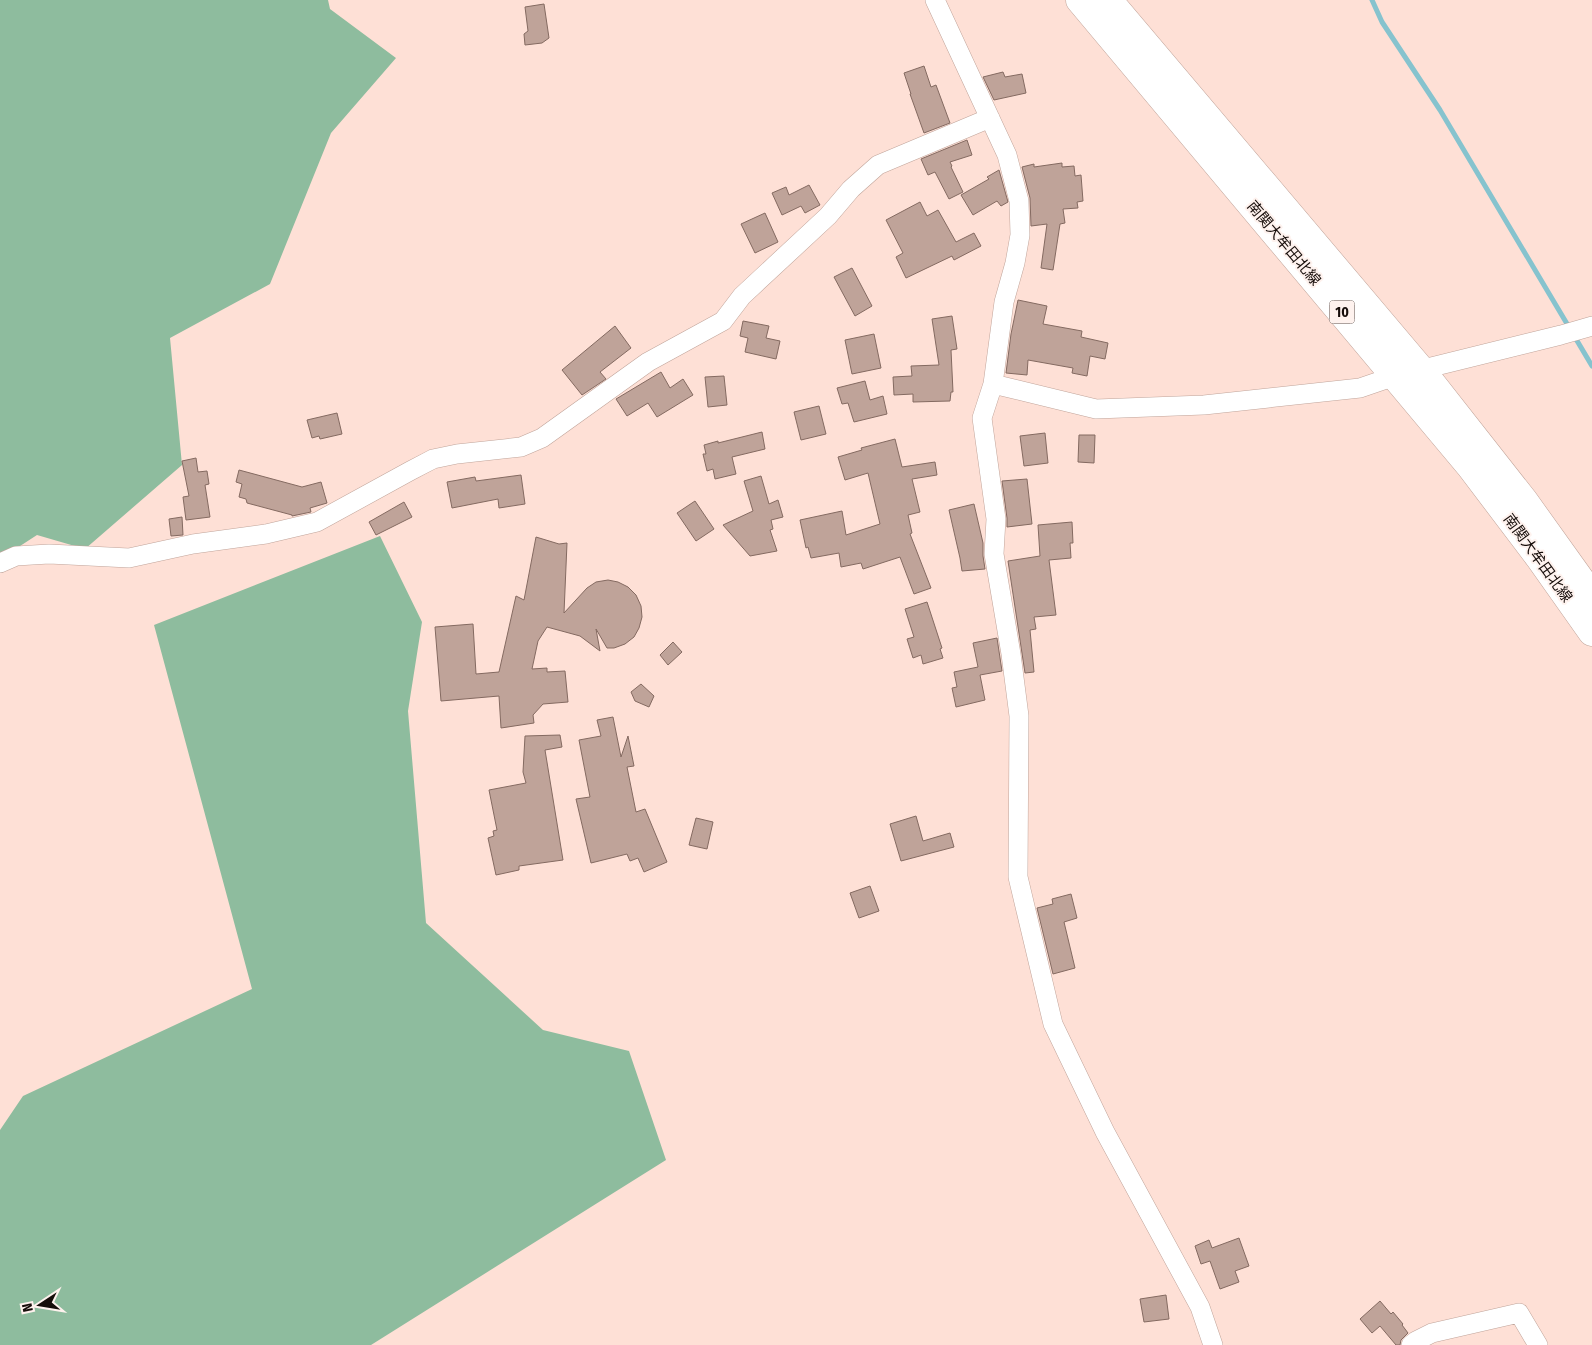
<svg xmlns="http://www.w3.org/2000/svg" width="1592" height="1345" viewBox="0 0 1592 1345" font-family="'Fira Sans Condensed','Noto Sans JP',sans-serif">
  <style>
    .forest { fill: #8ebc9e }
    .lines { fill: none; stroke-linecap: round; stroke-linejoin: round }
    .stream { stroke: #86c3ce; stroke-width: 5 }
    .building { fill: #bfa399; stroke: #846a61 }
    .street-casing { stroke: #c0a49a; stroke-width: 20 }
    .primary-casing { stroke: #c0a49a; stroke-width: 29 }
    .street { stroke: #fff; stroke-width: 19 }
    .primary { stroke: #fff; stroke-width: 28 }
    .labels { text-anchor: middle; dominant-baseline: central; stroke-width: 4; stroke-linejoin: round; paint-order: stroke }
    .shield { fill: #fef2ee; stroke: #5c524e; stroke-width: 1 }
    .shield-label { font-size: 14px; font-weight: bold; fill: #160d0a }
    .street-label { font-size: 15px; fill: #160d0a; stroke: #fef2ee }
  </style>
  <rect width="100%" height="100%" fill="#fee0d6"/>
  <!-- forest -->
  <path class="forest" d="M0 0H328L330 9 396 58 331 133 270 284 170 338 182 465 85 549 37 535 0 559Z
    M380 536 422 622 408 711 426 923 543 1030 629 1051 666 1160 371 1345H0V1130L23 1096 252 989 154 625Z"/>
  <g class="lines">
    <!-- stream -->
    <path class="stream" d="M1372 0 1382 22 1440 110 1592 366"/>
  </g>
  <!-- building -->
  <path class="building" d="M544 4 549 38 542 43 525 45 524 34 528 31 525 7Z
    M924 66 931 87 936 85 950 123 924 133 910 94H911L904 73Z
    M1003 72 1005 77 1022 74 1026 93 994 100 983 77Z
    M967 140 972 155 950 162 952 166 951 167 963 192 949 199 935 172 928 175 921 159Z
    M1062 163V167L1074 166 1075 176 1081 175 1083 201 1077 202 1078 208 1063 209 1065 223 1060 224 1053 270 1041 268 1047 224 1031 226 1030 198 1022 167 1034 164V167Z
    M999 170 1008 202 1001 206 997 201 973 215 961 195 989 179 987 177Z
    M809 185 820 205 805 213 801 206 782 215 772 193 786 187 789 195Z
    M920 202 927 216 938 210 956 242 974 233 981 246 954 260 952 256 906 278 896 257 903 253 886 220Z
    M765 213 778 242 755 253 741 224Z
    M852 268 872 306 855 316 834 277Z
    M1018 300 1047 306 1043 324 1082 331 1081 337 1108 343 1105 359 1090 356 1087 376 1072 373 1073 368 1028 360 1027 375 1006 373 1011 334Z
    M952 316 957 349 951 350 953 392H951L950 401 913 402V394L894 395 893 377 912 376 911 366 939 365 932 319Z
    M743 321 769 326 766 338 780 341 776 359 745 352 748 338 740 336Z
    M615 326 631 348 600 372 606 379 582 395 562 370Z
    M874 334 881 368 852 374 845 340Z
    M661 372 670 388 683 379 693 395 657 417 648 403 627 416 616 399Z
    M724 376 727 405 708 407 705 377Z
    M865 381 870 400 883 396 887 414 854 422 848 403 842 404 837 388Z
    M819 406 826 434 801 440 794 412Z
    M337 413 342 434 320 439 319 436 312 438 307 420Z
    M762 432 765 449 732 457 736 474 715 479 713 469 707 471 703 454H706L704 445 718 441V443Z
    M1045 433 1048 463 1024 466 1020 436Z
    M1079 435H1095L1094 463 1078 462Z
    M895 439 902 467 935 462 937 475 912 479 920 512 908 515 912 533 910 534 931 588 914 594 900 557 863 569 861 563 841 567 839 553 811 558 808 547 806 548 800 520 842 511 846 535 880 524 868 473 845 480 838 457 862 450 861 448Z
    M196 458 198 472 207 471 209 484 205 485 210 517 186 520 183 497 189 496 182 461Z
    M239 470 302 487 321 482 327 503 310 508 311 512 292 516V515L247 503 246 499 239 497 242 484 236 482Z
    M521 475 525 504 499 508 498 499 452 508 447 482 475 477 476 481Z
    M761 476 769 504 778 500 783 517 771 520 773 529 770 530 777 551 750 556 723 525 753 511 744 481Z
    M1027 479 1032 524 1007 527V518L1002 481Z
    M695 501 714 529 696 541 677 513Z
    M404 502 412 517 376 535 369 522Z
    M974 504 983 543V556L985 569 962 571 960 558 949 510Z
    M182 517 183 535 171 536 169 519Z
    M1072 522 1073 543H1070L1071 558 1049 560 1056 615 1034 617 1036 629 1030 630 1034 672 1025 673 1008 561 1040 556 1038 525Z
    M536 537 559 544 567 543 564 613 587 588 596 582 608 580 618 582 628 587 636 595 641 606 642 617 639 628 634 637 625 644 614 648H607L596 629 600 651 580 636 547 627 538 641 532 669 547 668V672L565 671 568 702 543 704 533 715 534 723 501 728 499 696 441 701 435 627 473 624 476 674 499 672 516 596 524 600Z
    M927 602 942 648 940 649 943 658 923 664 921 655 913 658 907 639 914 637 905 609Z
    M997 638 1002 671 980 675 985 700 956 707 952 688 957 687 954 672 978 667 973 643Z
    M673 642 682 652 668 665 660 655Z
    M641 684 654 696 649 707 635 701 631 692Z
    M613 717 621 757 628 736 634 766 627 767 636 812 645 809 667 862 644 872 638 858 630 861 627 854 591 863 576 799 590 797 579 740 601 736 597 720Z
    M560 735 562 747 545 750 563 860 519 866V870L496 875 488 838 494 836 493 831 497 830 489 790 526 783 523 772 525 736Z
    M916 816 923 841 950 833 954 847 901 861 890 824Z
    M696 818 713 822 707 849 689 845Z
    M870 886 879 911 859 918 850 893Z
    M1071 894 1077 918 1064 922 1075 968 1053 974 1037 908 1053 904 1052 899Z
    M1239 1238 1249 1266 1235 1271 1239 1282 1220 1289 1210 1261 1201 1264 1195 1246 1209 1240 1212 1248Z
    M1166 1295 1169 1319 1144 1322 1140 1299Z
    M1380 1301 1391 1314 1393 1312 1403 1324 1402 1325 1408 1333 1401 1340 1400 1345H1396L1380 1326 1372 1333 1360 1319Z"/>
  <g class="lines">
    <!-- street casing -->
    <g class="street-casing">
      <path id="street" d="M935 0 1007 155 1019 201 1020 235 1015 263 1004 302 993 384 982 418 996 519 994 554 1011 654 1019 716 1018 877 1053 1024 1105 1132 1200 1307 1213 1345
        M993 384 1096 409 1204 405 1360 388 1395 376 1561 335 1592 326
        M0 563 16 556 49 554 129 558 193 544 266 534 317 522 410 471 433 459 457 454 521 447 542 438 648 362 723 321 742 296 828 216 851 189 878 165 990 118
        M1411 1345 1416 1341 1432 1333 1519 1313 1538 1345"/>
    </g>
    <!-- primary casing -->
    <g class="primary-casing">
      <path id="primary" d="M1080 0 1471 467 1539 557 1592 632
        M1108 0 1421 370 1524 501 1592 596"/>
    </g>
    <!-- street -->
    <use href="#street" class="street"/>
    <!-- primary -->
    <use href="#primary" class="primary"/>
  </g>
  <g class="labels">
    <!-- shield labels -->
    <rect class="shield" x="1329.5" y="300.5" width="25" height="23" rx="4"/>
    <g class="shield-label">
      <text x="1342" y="312">10</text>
    </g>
    <!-- street labels -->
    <g class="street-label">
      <text transform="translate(1284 243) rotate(50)">南関大牟田北線</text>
      <text transform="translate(1538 558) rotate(54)">南関大牟田北線</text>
    </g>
  </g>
  <!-- north arrow -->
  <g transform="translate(40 1305) rotate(258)" stroke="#fef2ee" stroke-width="4" paint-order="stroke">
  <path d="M0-4L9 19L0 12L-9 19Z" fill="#160d0a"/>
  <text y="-8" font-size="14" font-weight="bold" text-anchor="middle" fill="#160d0a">N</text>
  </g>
</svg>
